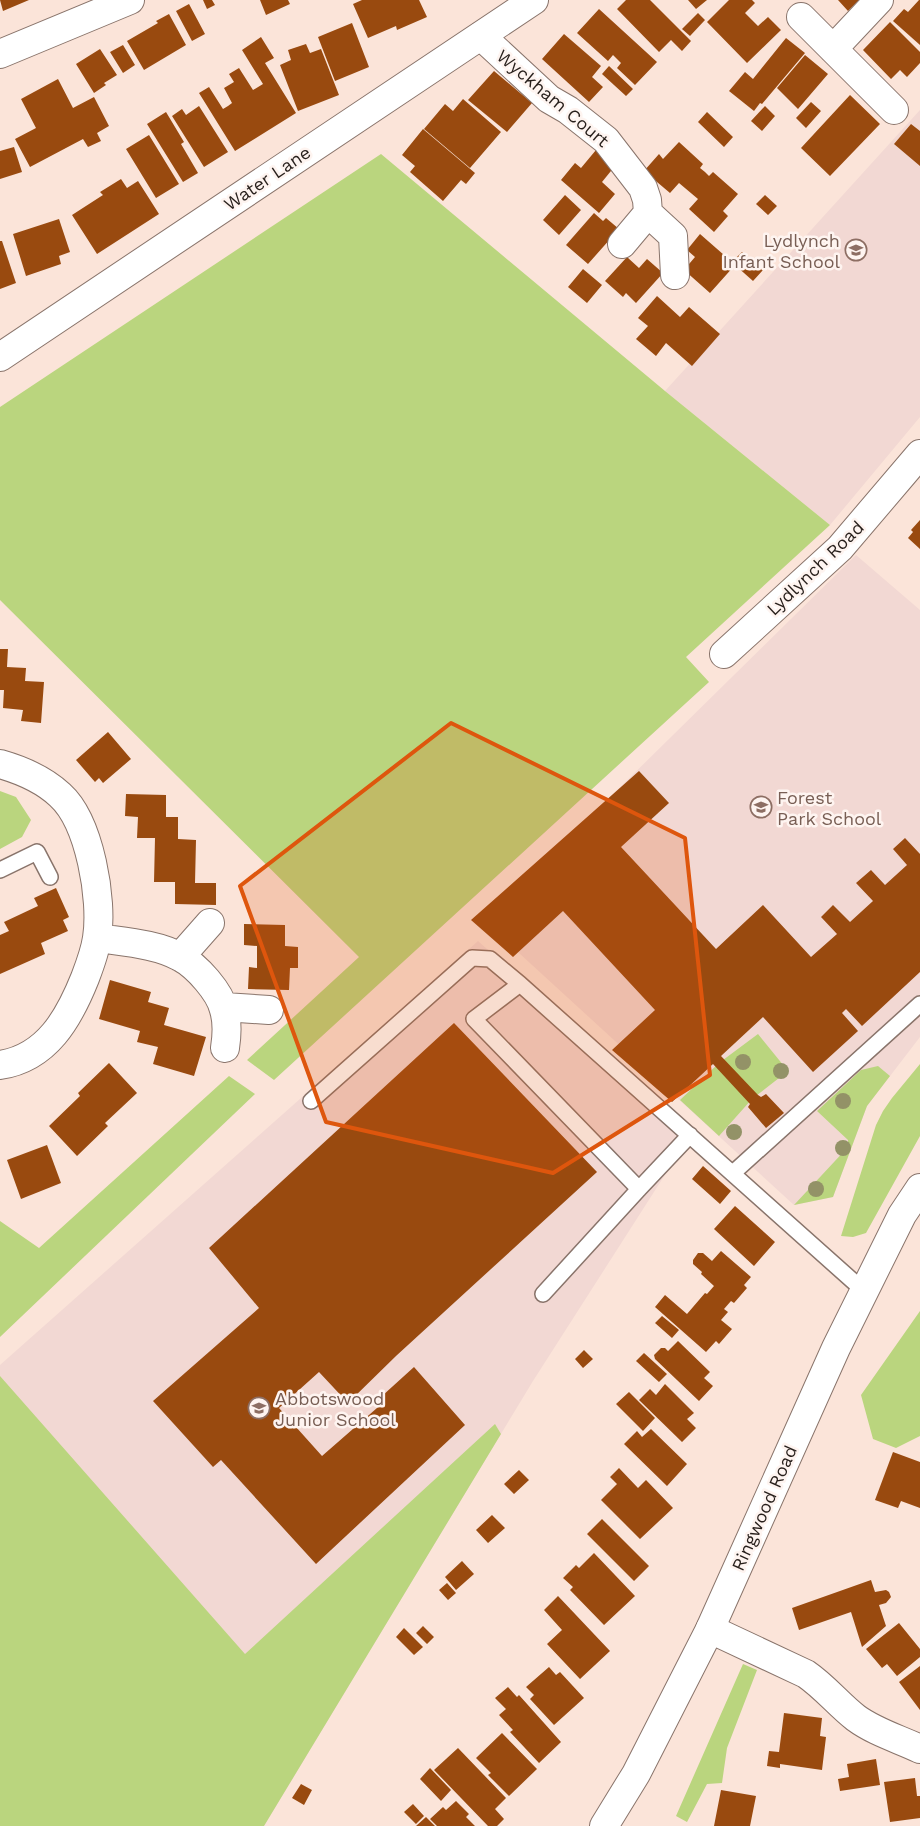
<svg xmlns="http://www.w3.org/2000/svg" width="920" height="1826" viewBox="0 0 920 1826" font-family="'Work Sans',sans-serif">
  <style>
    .education { fill: #f2d8d3 }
    .green { fill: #bad57e }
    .building { fill: #994a0f }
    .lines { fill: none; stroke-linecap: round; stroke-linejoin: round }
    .service-casing { stroke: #89746b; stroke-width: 18 }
    .minor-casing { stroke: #89746b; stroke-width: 30 }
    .tertiary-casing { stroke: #89746b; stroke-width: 30 }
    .primary-casing { stroke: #89746b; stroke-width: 30 }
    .service { stroke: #fff; stroke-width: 15 }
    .minor { stroke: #fff; stroke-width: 28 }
    .tertiary { stroke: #fff; stroke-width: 28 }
    .primary { stroke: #fff; stroke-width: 28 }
    .tree { fill: #939267 }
    .marked { fill: #de560d; fill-opacity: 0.2; stroke: #de560d; stroke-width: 4; stroke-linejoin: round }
    .labels { text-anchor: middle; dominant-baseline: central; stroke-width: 5; stroke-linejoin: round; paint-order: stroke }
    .street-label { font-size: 18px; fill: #271f1b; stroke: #fef4f0 }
    .education-label { font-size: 18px; fill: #785e54; stroke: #fef4f0; text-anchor: start }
  </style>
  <rect width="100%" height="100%" fill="#fbe4d9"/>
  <!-- education -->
  <path class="education" d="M920 110V417L830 525 665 391Z
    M856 555 920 610V1037L867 1106 833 1197 794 1205 484 921Z
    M478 941 693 1131 533 1381 264 1826H0V1365Z"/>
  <!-- green -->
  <path class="green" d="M381 154 665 391 830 525 686 657 709 682 274 1080 247 1060 359 957 0 600V407Z
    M0 791 16 797 31 820 22 837 0 849Z
    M758 1034 788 1071 752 1099 719 1136 680 1100 719 1063Z
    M920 1064V1136L866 1233 853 1237 841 1236 876 1125 883 1111 892 1098Z
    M878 1066 890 1076 867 1106 833 1197 794 1205 848 1147V1140L817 1111 861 1070Z
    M229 1076 255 1094 0 1337V1221L39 1248Z
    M920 1311V1436L896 1448 873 1439 861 1395Z
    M0 1376 245 1654 495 1424 501 1434 264 1826H0Z
    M743 1664 757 1670 727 1748 722 1783 707 1784 687 1822 676 1816Z"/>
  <!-- building -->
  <path class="building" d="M0 0H29L3 11Z
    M203 0H212L215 5 207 9Z
    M260 0H288L290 4 266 15Z
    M362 0H419L427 17 397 30 396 26 368 38 353 4Z
    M626 0H650L691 41 682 51 671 40 659 52 617 9Z
    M688 0H707L696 9Z
    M729 0H752L755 3 745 13 758 26 768 17 781 30 747 63 707 22Z
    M838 0H859L848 11Z
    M919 0H920V45L893 21 904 9 908 12Z
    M189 4 205 34 192 41 176 11Z
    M599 9 657 62 635 85 617 68 621 63 613 55 608 61 577 33Z
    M698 13 705 20 690 36 682 29Z
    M169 14 186 45 144 70 127 41 158 23 156 21Z
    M890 22 920 52V63L907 77 900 70 891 79 863 50Z
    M352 23 369 67 335 81 318 37Z
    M564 34 601 66 592 77 603 87 589 102 542 59Z
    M261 37 274 58 265 63 296 113 235 151 199 93 209 87 223 109 228 106 232 103 224 88 234 82 229 74 239 68 253 90 263 84 242 50Z
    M786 38 805 53 762 104 760 103 754 111 729 91 745 72 753 79Z
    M306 44 310 53 321 49 339 95 298 111 280 65 291 60 288 50Z
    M123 45 135 65 123 73 110 52Z
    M100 49 117 75 104 83 106 85 94 93 76 64Z
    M805 55 828 74 798 109 777 88Z
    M609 66 633 89 626 96 602 74Z
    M494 71 532 103 507 132 468 100Z
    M58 79 73 108 94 97 109 126 97 133 101 141 88 147 83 139 30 167 15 139 36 128 21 99Z
    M850 95 880 124 830 176 801 148Z
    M463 99 501 132 470 168 424 129 445 104 453 111Z
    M811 102 821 111 806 128 796 118Z
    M199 106 228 152 204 167 172 116 182 109 186 115Z
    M765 106 775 116 762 131 751 121Z
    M166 112 184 142 181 144 198 173 183 182 147 124Z
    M707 112 733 137 724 147 698 122Z
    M911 124 920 131V166L894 144Z
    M423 129 475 173 466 184 461 180 443 201 410 172 415 166 402 155Z
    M149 135 179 184 156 198 126 149Z
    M679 142 703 164 700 168 705 172 709 176 713 172 738 194 723 211 728 216 714 232 689 209 698 199 679 183 670 193 644 171 659 154 663 159Z
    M14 147 22 172 0 179V151Z
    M596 150 615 166 602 182 615 194 599 213 561 180 575 163 581 168Z
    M121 179 127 188 138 181 159 214 97 254 72 215 103 195 100 192Z
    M565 195 581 210 559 235 543 220Z
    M765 195 777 206 768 215 756 204Z
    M594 213 603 221 606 218 619 229 588 264 566 245Z
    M59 219 70 252 59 256 61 264 26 276 13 234Z
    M700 234 732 262 742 252 763 270 753 281 735 265 710 293 684 270 695 257 687 250Z
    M0 241H2L16 283 0 289Z
    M627 257 639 268 647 259 663 273 636 303 626 293 623 297 605 281Z
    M583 269 602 285 587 303 568 287Z
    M657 296 680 317 689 307 720 334 692 366 666 343 656 356 636 339 648 326 638 318Z
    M920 520V549L908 538 913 532 911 530Z
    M0 649H8L7 667 26 668 25 681 44 682 41 723 21 721 23 710 3 708 4 690H0Z
    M108 732 131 759 103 783 99 778 95 782 76 760Z
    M639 771 669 803 621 847 716 949 763 905 811 957 837 934 821 917 833 905 850 922 873 901 856 883 871 870 885 885 907 865 893 849 905 838 920 854V972L862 1026 846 1009 842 1013 858 1031 813 1072 763 1017 721 1056 758 1095 761 1097 766 1094 784 1113 766 1128 748 1107 750 1104 713 1064 672 1102 612 1050 655 1010 563 911 513 957 471 920Z
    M126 794 166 795V817H178V839L196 840 195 883H216V905L175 904V882H154L155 838H137L138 817 125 816Z
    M56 888 69 917 63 920 68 931 41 943 45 954 0 974V935L9 931 4 922 38 906 34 898Z
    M244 924 285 925V946L298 947V968H290L289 990 248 989 249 967 257 968V946L244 945Z
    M110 980 151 992 148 1002 169 1008 164 1025 206 1037 194 1076 153 1064 158 1047 137 1042 140 1031 99 1019Z
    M454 1023 597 1172 396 1356 348 1403 319 1372 279 1408 322 1456 385 1401 382 1396 414 1367 465 1425 316 1564 221 1460 213 1467 153 1401 259 1308 209 1248Z
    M109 1063 137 1093 105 1123 108 1126 77 1156 49 1126 80 1096 78 1093Z
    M47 1145 61 1183 21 1199 7 1160Z
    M703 1166 731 1191 720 1204 692 1179Z
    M735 1206 775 1242 754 1266 714 1229Z
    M721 1251 751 1277 744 1285 747 1288 734 1303 731 1301 724 1309 728 1312 721 1320 732 1329 719 1344 716 1341 706 1352 655 1307 665 1295 687 1314 705 1293 707 1294 714 1286 701 1274 702 1272 693 1264V1260L698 1253H703L712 1261Z
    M662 1316 679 1330 672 1338 655 1323Z
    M678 1341 710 1372 704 1378 713 1386 699 1401 655 1359 654 1355 661 1348H665L668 1351Z
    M584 1350 593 1359 583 1368 575 1359Z
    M644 1353 667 1374 659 1382 636 1361Z
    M665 1384 694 1413 687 1419 696 1428 682 1442 639 1400 650 1389 656 1395Z
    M629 1392 655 1418 643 1431 616 1404Z
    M651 1429 687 1464 667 1486 624 1444 637 1431 642 1437Z
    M893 1452 920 1462V1508L901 1501 898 1508 875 1500Z
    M619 1468 638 1488 646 1480 673 1508 640 1539 601 1500 617 1484 610 1477Z
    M519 1470 529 1480 514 1494 504 1484Z
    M492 1515 505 1528 488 1543 476 1530Z
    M602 1519 649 1566 634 1581 587 1534Z
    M594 1553 635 1596 604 1625 570 1590 573 1587 563 1578 576 1565 579 1568Z
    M462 1561 474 1574 456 1590 445 1577Z
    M871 1580 875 1592 886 1590 889 1592 891 1597 886 1603 879 1605 886 1626 862 1647 851 1612 799 1630 792 1608Z
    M447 1583 456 1593 448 1600 439 1590Z
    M558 1596 610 1651 580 1679 547 1644 562 1630 544 1610Z
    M899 1623 920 1649V1657L897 1676 887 1664 882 1668 866 1649Z
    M423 1626 434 1637 427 1644 416 1633Z
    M404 1628 423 1647 414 1655 396 1637Z
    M920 1666V1710L899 1682Z
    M549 1667 556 1675 560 1672 584 1698 554 1725 530 1699 534 1695 526 1687Z
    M508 1687 517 1697 519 1695 561 1742 539 1763 510 1732 513 1730 499 1715 506 1709 495 1698Z
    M784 1713 822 1718 820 1736 826 1737 822 1770 780 1764V1768L767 1766 769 1751 779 1752Z
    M502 1733 537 1769 509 1796 488 1775 491 1773 476 1758Z
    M458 1748 506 1798 495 1809 504 1819 497 1826H488L434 1770Z
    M876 1759 880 1785 840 1791 838 1779 849 1777 847 1764Z
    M430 1768 451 1790 441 1801 420 1779Z
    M915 1778 917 1796H920V1818L890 1822 884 1782Z
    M301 1784 312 1790 304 1805 292 1798Z
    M721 1790 756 1796 750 1826H714Z
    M456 1801 469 1814 466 1817 475 1826H437L430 1819 443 1807 446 1810Z
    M413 1804 424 1816 416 1824 404 1812Z
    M426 1817 435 1826H416Z"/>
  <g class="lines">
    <!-- service casing -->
    <g class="service-casing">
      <path id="service" d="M0 870 37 852 50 877
        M311 1101 472 958 490 959 520 984
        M733 1173 920 1004
        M639 1189 474 1019 520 984 864 1291
        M543 1294 639 1189 690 1135"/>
    </g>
    <!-- minor casing -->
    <g class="minor-casing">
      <path id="minor" d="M801 17 894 110
        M481 36 549 99 568 110 606 140 643 188 647 200 648 213 622 244
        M833 49 879 0
        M0 54 130 0
        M648 213 673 236 675 275
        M724 654 840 548 920 454
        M0 764C21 770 44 780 60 795 90 822 103 900 97 938 95 952 90 965 85 978 69 1018 47 1058 0 1065
        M98 938C124 942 157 944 180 957 197 966 220 992 224 1010 228 1023 227 1035 225 1048
        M180 957 210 923
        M224 1007 269 1010
        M710 1629 806 1674C825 1687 839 1705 856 1718 875 1732 899 1739 920 1749"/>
    </g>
    <!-- tertiary casing -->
    <g class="tertiary-casing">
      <path id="tertiary" d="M0 357 534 0"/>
    </g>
    <!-- primary casing -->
    <g class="primary-casing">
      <path id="primary" d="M604 1826 636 1774 710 1629 836 1348 902 1215 920 1188"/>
    </g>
    <!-- service -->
    <use href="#service" class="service"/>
    <!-- minor -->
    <use href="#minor" class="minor"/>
    <!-- tertiary -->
    <use href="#tertiary" class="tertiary"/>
    <!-- primary -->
    <use href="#primary" class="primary"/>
  </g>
  <!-- trees -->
  <g class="tree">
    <circle cx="743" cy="1062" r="8"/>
    <circle cx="781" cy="1071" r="8"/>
    <circle cx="843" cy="1101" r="8"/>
    <circle cx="734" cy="1132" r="8"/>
    <circle cx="843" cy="1148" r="8"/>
    <circle cx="816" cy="1189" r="8"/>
  </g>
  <!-- marked area -->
  <path class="marked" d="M451 723 685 838 710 1075 553 1173 326 1122 240 886Z"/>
  <!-- icons -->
  <defs>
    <g id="school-ring" transform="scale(1.125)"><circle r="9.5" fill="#fef4f0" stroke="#8d6e63" stroke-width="1.5"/><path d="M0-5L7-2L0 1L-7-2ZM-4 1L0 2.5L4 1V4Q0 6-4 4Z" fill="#8d6e63"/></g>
  </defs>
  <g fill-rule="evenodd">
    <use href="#school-ring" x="856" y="250"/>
    <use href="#school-ring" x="761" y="807"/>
    <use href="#school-ring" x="259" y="1408"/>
  </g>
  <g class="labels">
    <!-- street labels -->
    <g class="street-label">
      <text transform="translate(553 98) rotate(40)">Wyckham Court</text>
      <text transform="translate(267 178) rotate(-34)">Water Lane</text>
      <text transform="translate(815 568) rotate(-44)">Lydlynch Road</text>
      <text transform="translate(764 1508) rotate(-66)">Ringwood Road</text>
    </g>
    <!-- education labels -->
    <g class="education-label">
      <text x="840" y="240" text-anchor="end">Lydlynch<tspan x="840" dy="21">Infant School</tspan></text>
      <text x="777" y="797">Forest<tspan x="777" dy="21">Park School</tspan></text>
      <text x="275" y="1398">Abbotswood<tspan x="275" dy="21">Junior School</tspan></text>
    </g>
  </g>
</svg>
